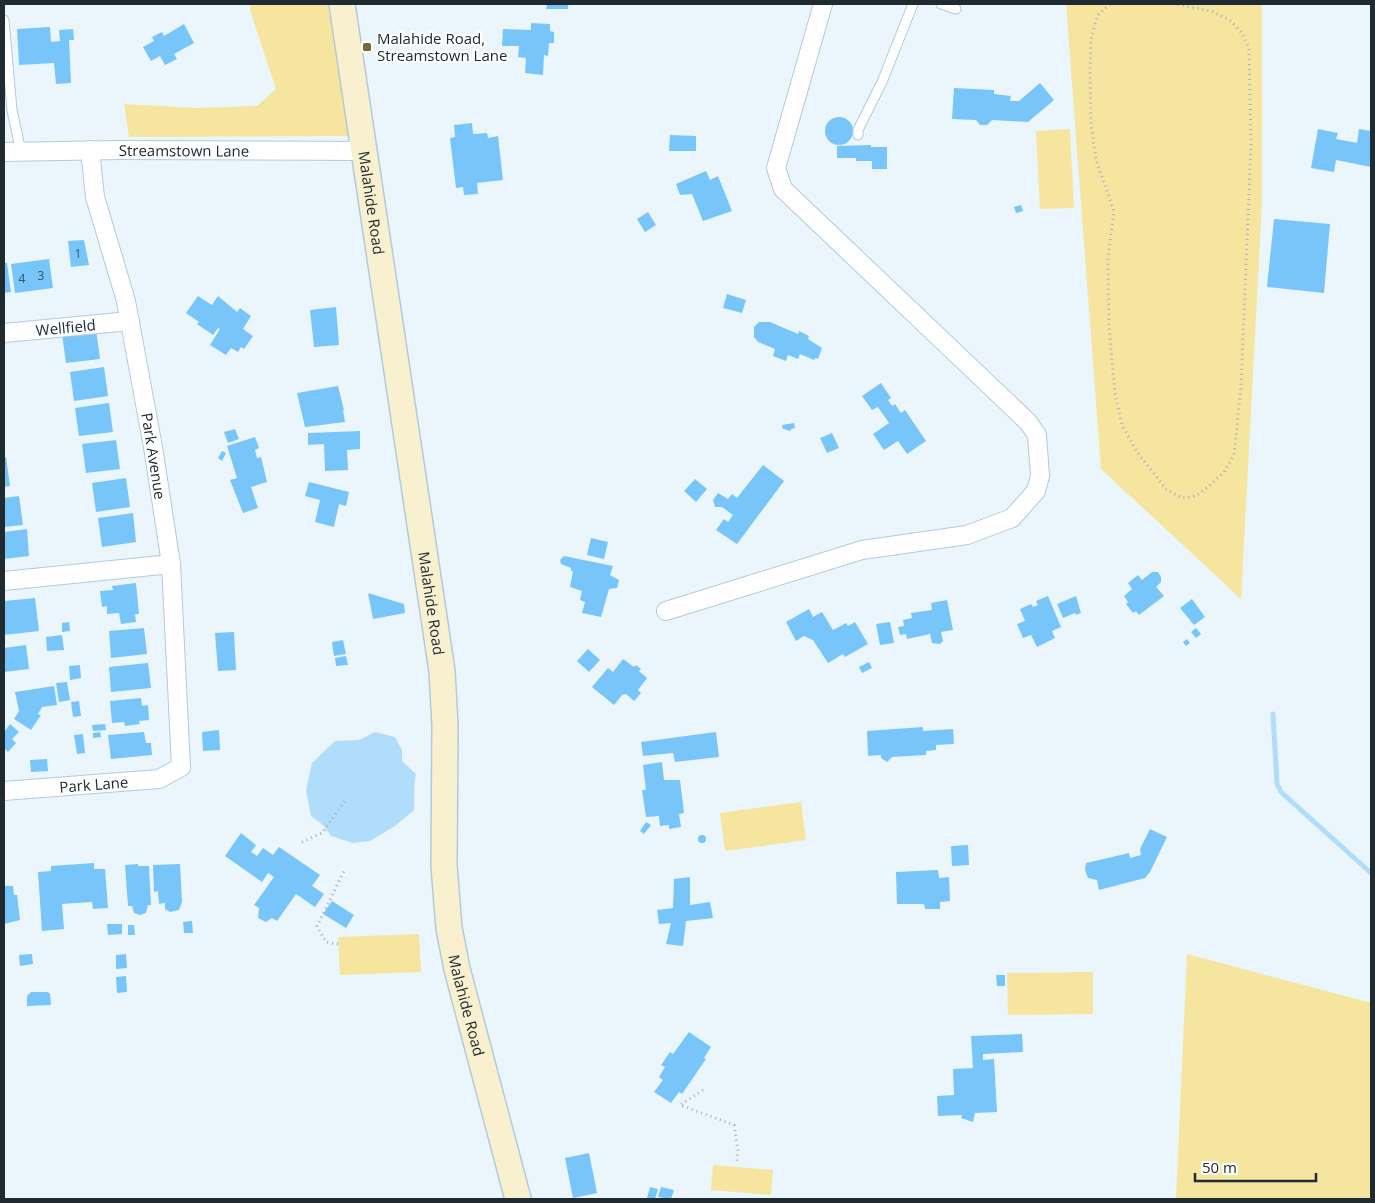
<svg xmlns="http://www.w3.org/2000/svg" width="1375" height="1203" viewBox="0 0 1375 1203" font-family="'Open Sans',sans-serif">
  <style>
    .green { fill: #f6e59f }
    .water { fill: #b0ddfc }
    .lines { fill: none; stroke-linecap: round; stroke-linejoin: round }
    .stream { stroke: #b0ddfc; stroke-width: 5 }
    .building { fill: #78c6f9 }
    .service-casing { stroke: #b1cbdd; stroke-width: 11 }
    .minor-casing { stroke: #b1cbdd; stroke-width: 20 }
    .secondary-casing { stroke: #b1cbdd; stroke-width: 28 }
    .path { stroke: #a7b1b8; stroke-width: 3; stroke-dasharray: 1 4; stroke-linecap: butt }
    .service { stroke: #fff; stroke-width: 9 }
    .minor { stroke: #fff; stroke-width: 18 }
    .secondary { stroke: #f8f0ce; stroke-width: 25 }
    .poi-dot { fill: #756936; stroke: #fff; stroke-width: 2 }
    .labels { text-anchor: middle; dominant-baseline: central; stroke-width: 4.5; stroke-linejoin: round; paint-order: stroke }
    .number-label { font-size: 12px; fill: #365163 }
    .poi-label { font-size: 15px; fill: #202a31; stroke: #fff; text-anchor: start }
    .street-label { font-size: 15px; fill: #202a31; stroke: #fff }
  </style>
  <rect width="100%" height="100%" fill="#ebf5fc"/>
  <!-- green -->
  <path class="green" d="M251 4H328L349 136 129 137 124 104 196 108 257 106 276 89 250 10Z
    M1066 4H1262V203L1241 599 1101 469Z
    M1070 129 1074 208 1040 209 1036 131Z
    M801 802 806 840 725 851 720 813Z
    M419 934 421 972 340 975 338 937Z
    M1187 954 1371 1003V1199H1176Z
    M1093 972V1014L1008 1015 1007 973Z
    M713 1165 773 1170 771 1195 711 1190Z"/>
  <!-- water -->
  <path class="water" d="M375 732 395 737 402 750V761L416 774C413 787 415 797 414 810L395 826 370 841 353 843 331 836 323 825 311 816 306 790 312 763 335 741 359 740Z"/>
  <g class="lines">
    <!-- stream -->
    <path class="stream" d="M1273 714 1277 784 1281 792 1371 873"/>
  </g>
  <!-- building -->
  <path class="building" d="M547 4H568V9H546Z
    M531 23 550 24V31L554 32V43H549L548 56 544 55 543 75 525 73 526 58 518 57 519 46H502L503 29 531 30Z
    M184 24 194 43 174 54 177 59 165 65 160 56 151 61 143 47 154 41 152 37 162 32 164 36Z
    M50 27 51 42 60 41 59 30 73 29 74 40H69L71 83 56 84 54 63 19 65 17 29Z
    M1040 83 1054 100 1028 122 992 120 987 125H980L976 120 952 119 954 88 994 90V94L1011 96 1010 101H1019Z
    M825 131a14 14 0 1 1 28 0a14 14 0 1 1-28 0Z
    M472 123 473 134 487 133 488 138 498 136 503 180 477 183 478 194 464 195 463 187 456 188 450 138 455 137 454 125Z
    M1318 129 1338 133 1336 139 1357 143 1359 129 1371 131V167L1336 160 1334 172 1311 168Z
    M670 135 696 136V151H669Z
    M871 145V147H887V169H872V161H856V158H837V146Z
    M706 171 710 180 718 176 732 211 703 221 692 194 680 195 676 184Z
    M1021 205 1023 211 1016 213 1014 207Z
    M648 212 656 225 645 232 637 219Z
    M1274 219 1330 224 1324 293 1267 287Z
    M84 240 89 265 71 267 68 241Z
    M49 259 53 288 15 293 11 264Z
    M4 263H7L11 292 4 293Z
    M727 294 746 300 742 313 723 308Z
    M198 296 212 305 218 296 237 312 240 308 251 316 243 329 253 336 244 349 241 347 238 352 231 348 226 355 210 345 220 329 218 328 213 335 197 324 199 322 186 313Z
    M336 307 339 345 314 347 310 310Z
    M759 322H770L798 334 799 331 809 336 808 339 822 348 818 359 815 358 814 360 800 354 798 359 788 355 786 361 773 356 775 349 758 342 754 337V327Z
    M96 330 100 359 66 363 62 334Z
    M104 367 108 396 74 401 70 372Z
    M881 383 891 398 888 400 892 406 895 404 901 413 905 410 926 441 907 454 898 441 884 450 873 434 889 423 878 407 872 410 862 396Z
    M338 386 344 410H343L345 422 305 427 297 393Z
    M109 403 113 432 79 436 75 408Z
    M794 423 795 428 791 429V431L783 429 782 425Z
    M235 429 239 439 228 443 224 432Z
    M360 431V449L347 450 348 470 325 471 324 444 308 445V433Z
    M832 433 839 448 827 453 820 438Z
    M255 437 259 448 255 450 257 458 261 457 267 482 251 487 258 508 243 513 230 480 237 478 227 446Z
    M116 440 120 469 86 473 82 444Z
    M222 451 226 453 222 461 218 458Z
    M6 457 10 486 4 487V458Z
    M763 465 784 481 737 544 716 530 724 519 728 522 733 515 722 507H715L713 500 718 493 728 499 732 494 737 498Z
    M126 478 130 507 96 512 92 483Z
    M695 479 707 489 696 502 684 491Z
    M309 482 349 492 346 506 339 504 334 527 315 522 320 500 305 496Z
    M19 496 23 525 4 527V498Z
    M133 513 136 542 102 547 98 518Z
    M27 529 29 556 4 559V532Z
    M591 538 608 542 604 559 587 555Z
    M564 556 613 566 610 575 619 580 617 588 609 589 601 617 582 613 585 602 580 600 582 591 570 587 573 571H571V568L561 564 560 560Z
    M1152 572H1158L1161 577V582L1156 587 1164 596 1139 615 1136 611 1133 613 1126 604 1128 602 1124 596 1132 589 1128 583 1138 575 1142 580Z
    M136 583 139 614H135L136 622 121 624 119 613 107 614V606L102 607 100 591 113 590 112 586Z
    M368 593 404 604 405 613 373 619Z
    M1048 596 1061 627 1052 631 1055 638 1037 647 1031 635 1023 638 1017 624 1025 621 1020 609 1031 604 1033 607 1038 605 1036 601Z
    M1076 596 1081 613 1076 615 1075 613 1063 618 1057 604Z
    M35 598 39 631 4 635V601Z
    M1192 599 1205 617 1194 625 1180 608Z
    M947 600 953 630 941 632 943 641 940 644 932 643 930 634 907 639 906 634 900 635 898 627 904 626 903 620 912 618 911 613 932 610 931 603Z
    M809 609 813 617 822 612 833 630 846 623 848 626 855 622 868 644 845 657 843 654 828 663 813 640 804 636 796 641 786 622Z
    M69 622 70 631 62 632V623Z
    M890 622 894 643 880 645 876 624Z
    M144 628 147 654 111 658 109 631Z
    M1196 628 1201 634 1196 638 1191 632Z
    M234 632 236 670 218 671 215 633Z
    M62 635 64 650 47 651 46 637Z
    M1187 639 1190 643 1186 646 1183 642Z
    M343 640 346 654 334 656 332 642Z
    M26 645 29 669 4 672V648Z
    M588 649 600 660 589 672 577 661Z
    M346 656 348 665 336 666 335 658Z
    M623 659 634 667 636 665 641 669 639 671 647 678 638 690 641 693 634 701 626 694 622 695 614 705 592 687 608 668 613 672Z
    M869 662 872 668 862 673 859 667Z
    M148 663 151 688 111 692 109 667Z
    M80 665 81 678 70 680 69 666Z
    M67 682 70 700 59 702 56 683Z
    M54 686 57 705 42 707 38 714 41 715 31 730 14 719 19 711 15 692Z
    M141 698 142 706 148 705 149 720 139 721 140 724 125 726 124 722 112 723 110 701Z
    M79 701 81 716 73 717 71 702Z
    M10 724 19 732 12 739 16 743 8 752 4 748V732Z
    M105 724 106 730 93 731 92 725Z
    M923 727V731L953 729 954 744 936 745V750L926 751V755L892 757 887 762 881 758V755L868 756 867 731Z
    M219 730 220 750 203 751 202 732Z
    M100 732 101 737 93 738V733Z
    M144 732 146 743H151L152 755 111 759 108 735Z
    M716 732 719 757 675 762 673 753 643 756 641 742Z
    M83 734 85 753 77 754 74 735Z
    M47 759 48 771 31 772 30 760Z
    M662 762 664 780H680L684 813 679 814 681 827 669 829V825L660 826 659 816 646 817 642 790H646L643 765Z
    M646 822 651 825 644 834 640 831Z
    M1150 829 1167 837 1150 872 1145 878 1099 890 1097 880 1088 878 1085 870 1086 863 1129 853 1130 858 1141 855 1140 849Z
    M241 833 256 845 251 852 257 856 263 848 273 855 279 847 320 875 312 886 324 894 315 907 296 894 277 921 272 918 266 922 258 918 259 908 254 905 274 877 268 873 262 882 225 856Z
    M698 839a4 4 0 1 1 8 0a4 4 0 1 1-8 0Z
    M968 845 969 865 952 866 951 846Z
    M94 863V869H105L108 908 93 909 92 902 62 904 64 929 42 931 38 872 51 871V866Z
    M138 864V866H149L151 905H148L146 913 140 915 134 913 132 906H128L125 865Z
    M180 864 182 902 179 910 170 912 165 909V903L159 904 158 891 154 892 153 865Z
    M938 870 939 878 949 877 950 901 940 902V909H925L924 904H897L896 872Z
    M690 877V905L710 902 713 918 686 921 683 946 666 944 671 923 659 924 657 910 673 908 674 879Z
    M4 886H13L14 895H17L20 920 4 924Z
    M332 901 354 915 346 928 323 914Z
    M192 921 193 933H184L183 922Z
    M107 924H122V934L108 935Z
    M128 925H134L135 935H128Z
    M32 954 33 964 20 966 19 955Z
    M126 954 127 968 116 969V955Z
    M996 975H1005V986H997Z
    M126 976 127 992 117 993 116 977Z
    M31 992H48L50 994 51 1005 27 1006V996Z
    M689 1032 711 1047 704 1058 706 1059 682 1094 679 1092 671 1103 654 1092 663 1080 659 1077 665 1067 661 1065 670 1052 673 1054Z
    M1022 1034 1023 1052 983 1054V1060L994 1059 997 1112 975 1113 973 1122 961 1118 962 1115 938 1116 937 1096 954 1095 953 1069 973 1068 971 1036Z
    M589 1153 597 1193 573 1198 565 1158Z
    M650 1187 658 1189 655 1199 647 1198Z
    M661 1187 674 1190 671 1199 658 1197Z"/>
  <g class="lines">
    <!-- service casing -->
    <g class="service-casing">
      <path id="service" d="M941 4 956 9
        M4 20 12 110 21 152
        M858 135V130L882 82 913 4"/>
    </g>
    <!-- minor casing -->
    <g class="minor-casing">
      <g id="minor">
        <path id="s1" d="M4 152 120 150 364 151"/>
        <path id="s2" d="M4 333 130 321"/>
        <path d="M4 581 171 564"/>
        <path d="M666 611 862 550 967 535 1012 518 1036 491 1040 476 1037 435 1028 422 783 189 776 168 823 4"/>
        <path id="s3" d="M4 791 159 779 181 767 171 564 153 447 126 301 95 197 90 150"/>
      </g>
    </g>
    <!-- secondary casing -->
    <g class="secondary-casing">
      <g id="secondary">
        <path id="s4" d="M342 4 442 671 445 725 444 866 449 928 457 969 518 1199"/>
      </g>
    </g>
    <!-- path -->
    <path class="path" d="M1110 4 1097 16 1091 40 1090 76 1091 125 1096 160 1114 211 1108 257 1109 327 1115 393 1122 425 1137 452 1166 489 1182 498 1196 496 1208 487 1224 472 1234 455 1241 386 1251 145 1249 48 1242 33 1230 20 1211 11 1175 4
      M302 842 322 833 345 801
      M338 944 326 942 317 926 345 869
      M703 1090 680 1105 734 1125 738 1151 737 1161"/>
    <!-- service -->
    <use href="#service" class="service"/>
    <!-- minor -->
    <use href="#minor" class="minor"/>
    <!-- secondary -->
    <use href="#secondary" class="secondary"/>
  </g>
  <!-- markers -->
  <rect class="poi-dot" x="362" y="42" width="10" height="10" rx="2.5"/>
  <g class="labels">
    <!-- number labels -->
    <g class="number-label">
      <text x="78" y="253">1</text>
      <text x="41" y="275">3</text>
      <text x="22" y="278">4</text>
    </g>
    <!-- poi labels -->
    <g class="poi-label">
      <text x="377" y="38">Malahide Road,<tspan x="377" dy="17">Streamstown Lane</tspan></text>
    </g>
    <!-- street labels -->
    <g class="street-label">
      <text stroke="none"><textPath href="#s1" startOffset="180">Streamstown Lane</textPath></text>
      <text stroke="none"><textPath href="#s4" startOffset="201">Malahide Road</textPath></text>
      <text stroke="none"><textPath href="#s2" startOffset="62">Wellfield</textPath></text>
      <text transform="translate(154 456) rotate(81)">Park Avenue</text>
      <text stroke="none"><textPath href="#s4" startOffset="606">Malahide Road</textPath></text>
      <text stroke="none"><textPath href="#s3" startOffset="90">Park Lane</textPath></text>
      <text stroke="none"><textPath href="#s4" startOffset="1011">Malahide Road</textPath></text>
    </g>
  </g>
  <!-- border -->
  <rect width="1375" height="1203" fill="none" stroke="#202a31" stroke-width="10"/>
  <!-- scale -->
  <path d="M1195 1173v8h121v-8" fill="none" stroke="#202a31" stroke-width="2.5"/>
  <text x="1202" y="1173" font-size="15" fill="#202a31" stroke="#ffffff" stroke-width="4" paint-order="stroke">50 m</text>
</svg>
